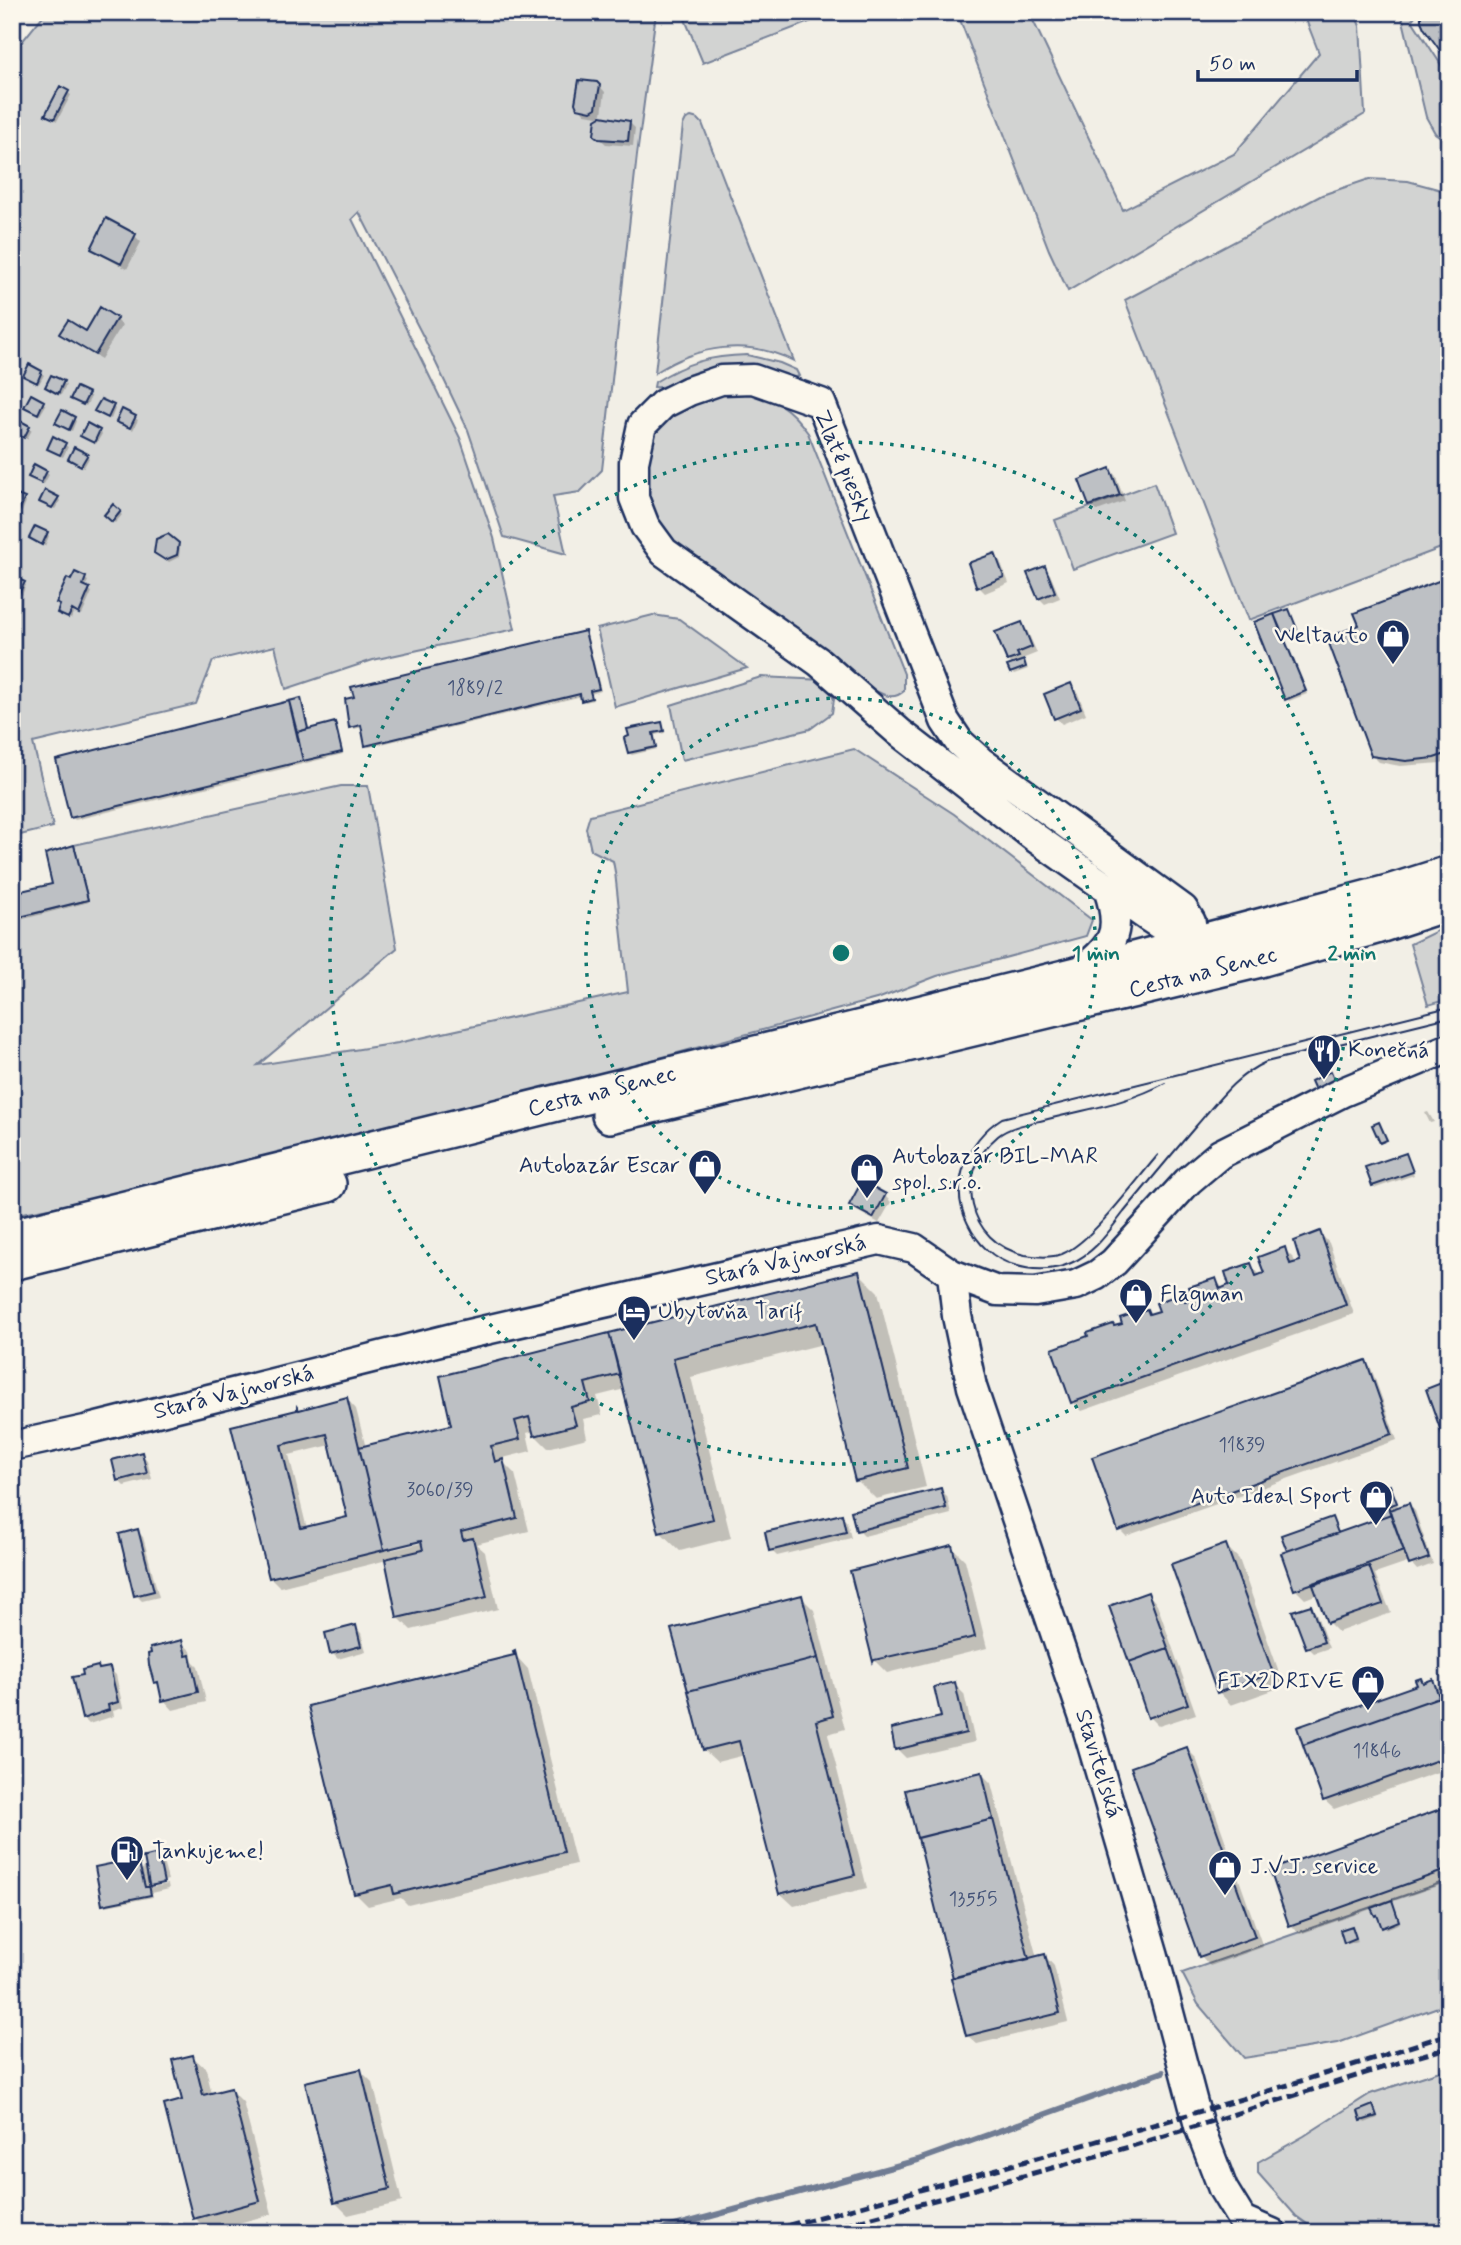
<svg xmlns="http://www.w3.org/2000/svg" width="1461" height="2245" viewBox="0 0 1461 2245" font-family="Mynerve,sans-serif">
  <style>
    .green { fill: #d2d3d2; stroke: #768198; stroke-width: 2 }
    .shadow { fill: #0003; fill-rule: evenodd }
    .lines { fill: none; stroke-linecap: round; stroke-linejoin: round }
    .stream { stroke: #707b93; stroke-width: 6 }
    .building { fill: #bdc0c4; stroke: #1b2f5e; stroke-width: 2; fill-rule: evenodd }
    .minor-casing { stroke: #1b2f5e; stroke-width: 33 }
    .major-casing { stroke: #1b2f5e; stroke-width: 40 }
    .minor { stroke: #fbf7ec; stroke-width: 28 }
    .major { stroke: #fbf7ec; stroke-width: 35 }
    .tram { stroke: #1b2f5e; stroke-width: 2 }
    .rail { stroke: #1b2f5e; stroke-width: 5; stroke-dasharray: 10 5; stroke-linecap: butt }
    .ring { fill: none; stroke: #0f766e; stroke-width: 3.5; stroke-dasharray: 3.5 7 }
    .labels { text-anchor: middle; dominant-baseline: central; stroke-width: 5; stroke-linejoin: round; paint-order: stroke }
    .number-label { font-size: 19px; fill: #445378 }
    .street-label { font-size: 23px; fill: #1b2f5e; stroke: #fbf7ec }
    .poi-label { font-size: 23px; fill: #1b2f5e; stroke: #fbf7ec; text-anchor: start }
    .centre { fill: #0f766e; stroke: #fbf7ec; stroke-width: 3.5 }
    .ring-label { font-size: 21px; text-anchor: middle; font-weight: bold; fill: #0f766e; stroke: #fbf7ec; stroke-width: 5; stroke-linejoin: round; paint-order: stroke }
  </style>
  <rect width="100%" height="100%" fill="#f2efe6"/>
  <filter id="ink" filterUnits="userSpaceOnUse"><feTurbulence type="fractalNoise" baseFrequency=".0143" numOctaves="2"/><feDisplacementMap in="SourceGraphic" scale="14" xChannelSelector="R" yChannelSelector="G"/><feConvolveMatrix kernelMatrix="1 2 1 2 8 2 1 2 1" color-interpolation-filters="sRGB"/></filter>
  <g filter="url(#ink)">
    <!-- green -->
    <path class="green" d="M46 12 656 13 637 155 602 470 580 492 553 496 566 554 504 537 468 430 424 338 359 212 352 219 460 438 494 538 515 629 373 660 286 689 275 646 213 661 196 704 33 743 53 827 12 837V54Z
      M682 12H835L703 63Z
      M957 12H1029L1123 210 1234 154 1319 53 1303 12H1354L1360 26 1365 114 1068 291 1049 250Z
      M1401 12H1418L1412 20 1449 77V143L1435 133 1426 117Z
      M691 117 698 119 702 123 794 361C747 338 698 345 655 373L683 125 686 119Z
      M1369 179 1408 181 1449 192V545L1249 620 1125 300 1322 195Z
      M747 355 780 363 796 370 799 376 794 378C755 365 725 360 685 376 674 380 666 389 654 387L655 382C687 362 710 356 747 355Z
      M744 389C774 399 789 406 808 433L904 674V691C894 700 885 696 874 690L673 544 664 534 645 495 650 440 671 413 689 400Z
      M1154 483 1172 533 1073 569 1055 520Z
      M653 615 679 619 747 668 615 707 597 629Z
      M761 677 824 680 834 699 832 713 810 729 682 760 671 705Z
      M854 749 954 814 1092 920 1086 936 937 976 880 998 232 1174 12 1215V919L88 900 74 845 341 786H368L397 948 258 1065 398 1043 628 992 615 872 613 861 591 850 586 828 590 815Z
      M1449 925V999L1428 1005 1410 944Z
      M1449 1880V2003L1338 2043 1244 2058 1198 2004 1182 1973Z
      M1449 2068V2172L1444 2176 1449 2184V2233H1320L1296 2216 1258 2173V2162L1304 2136 1370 2094Z"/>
    <!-- shadow -->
    <path class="shadow" d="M597 83 605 92 602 114 598 116 585 114 579 107Z
      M61 89 71 95 57 121 50 117Z
      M629 122 635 128 633 146 606 144 596 135Z
      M107 220 135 236 141 242 127 269 99 254 93 248Z
      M116 319 122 325 101 359 67 339 61 333H87Z
      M12 358 21 363 16 373 12 371Z
      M41 372 44 375 39 384 28 378Z
      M52 377 66 385 61 395 50 389Z
      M12 387 22 393 16 403 12 401Z
      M77 389 91 397 86 406 72 399Z
      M32 397 46 405 40 415 29 409Z
      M113 407 115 409 111 419 99 413Z
      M123 412 138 420 133 430 121 424Z
      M74 419 76 421 72 431 60 425Z
      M18 421 32 430 27 439 12 430Z
      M99 431 102 434 96 444 85 438Z
      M54 438 68 447 63 457 51 451Z
      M87 456 89 458 84 467 72 461Z
      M1110 470 1116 476 1125 501 1097 511 1091 505Z
      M46 472 49 475 44 484 32 479Z
      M58 498 60 501 55 509 41 502Z
      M24 500 26 502 22 512 12 508Z
      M113 507 122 515 115 523 106 515Z
      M47 534 49 536 45 546 31 538Z
      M178 544 180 547 179 557 169 562 159 555Z
      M994 555 1000 561 1009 583 985 593 979 587Z
      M1044 568 1050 574 1060 598 1045 604 1039 598Z
      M12 578 26 585 22 595 12 590Z
      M85 579 88 581 85 588 92 592 82 615 75 612 71 619 62 615 59 613Z
      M1449 579V760L1441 763 1400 766 1379 762 1372 755 1361 626Z
      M1289 611 1298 632 1284 637 1307 694 1289 701 1257 623Z
      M1021 624 1027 630 1037 653 1022 659 1028 669 1014 674 1011 672 1013 666 1008 660Z
      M585 633 587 635 601 691 591 694 593 700 585 702 582 696 369 747 367 745 363 727 354 729 351 727Z
      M1071 685 1077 691 1086 714 1062 724 1056 718Z
      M301 700 303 703 310 731 335 724 337 727 343 754 75 820 72 817 58 761Z
      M661 723 665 733 655 735 657 749 632 755 629 753Z
      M12 735 18 753 12 755Z
      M73 847 76 849 89 902 12 922V891L13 895 54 885Z
      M1428 1112 1434 1122 1430 1123 1425 1113Z
      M1406 1155 1414 1175 1376 1188 1373 1185Z
      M885 1196 891 1202 879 1223 857 1211 851 1205Z
      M1320 1233 1329 1243 1354 1314 1082 1411 1073 1402 1115 1328 1146 1311 1151 1315 1161 1312 1182 1295 1189 1302 1195 1300 1215 1280 1224 1289 1232 1286 1251 1265 1261 1276 1266 1274 1284 1249 1294 1259 1295 1264 1303 1262Z
      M859 1273 878 1292 926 1487 876 1499 857 1480 823 1344 691 1377 731 1538 680 1551 660 1532 625 1389 597 1396 602 1415 583 1419 587 1438 548 1448 535 1435 534 1431 527 1433 531 1451 503 1458 504 1463 515 1474 529 1531 476 1544 485 1552 498 1609 411 1630 398 1617 387 1560 280 1587 270 1577 233 1427 347 1399 356 1409 366 1448 453 1426ZM331 1445 349 1518 307 1529 289 1455ZM429 1537 430 1541 392 1550V1546Z
      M1365 1362 1371 1368 1397 1440 1126 1536 1120 1530Z
      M141 1454 147 1460 152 1479 124 1486 118 1480Z
      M1389 1487 1399 1508 1409 1505 1415 1511 1433 1564 1417 1570 1410 1562 1375 1574 1391 1613 1338 1632 1328 1622 1318 1594 1305 1599 1295 1589 1331 1519 1339 1535 1382 1519Z
      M941 1490 947 1496 951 1514 864 1536 858 1530Z
      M841 1516 847 1522 851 1538 777 1556 771 1550Z
      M137 1531 143 1537 159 1597 142 1601 136 1595Z
      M1226 1546 1239 1559 1284 1686 1231 1705 1219 1692Z
      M952 1547 965 1560 987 1648 887 1673 874 1660Z
      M1148 1594 1157 1604 1196 1714 1159 1726 1150 1717Z
      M801 1597 814 1610 845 1729 828 1734 867 1888 794 1906 781 1894 745 1755 717 1762 704 1750Z
      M1310 1607 1316 1613 1329 1648 1314 1653 1308 1647Z
      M355 1627 361 1633 366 1651 338 1659 332 1653Z
      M181 1642 191 1651 193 1661 198 1666 206 1702 173 1710 164 1700 161 1688 156 1682Z
      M516 1656 528 1669 576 1864 408 1905 401 1898 368 1906 355 1893Z
      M98 1668 101 1671 110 1669 116 1675 123 1708 113 1711 114 1716 89 1724 83 1718 85 1676Z
      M1421 1680 1425 1684 1433 1681 1442 1691 1449 1709V1768L1334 1809 1324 1800 1419 1686Z
      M954 1684 964 1694 975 1742 906 1758 897 1749 943 1718Z
      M1187 1749 1196 1758 1263 1947 1210 1966 1201 1956Z
      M981 1773 991 1783 1037 1958 1045 1956 1054 1966 1068 2022 977 2044 967 2035 918 1837Z
      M1449 1808V1882L1391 1902 1400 1923 1386 1929 1374 1908 1300 1934 1291 1925Z
      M157 1856 163 1862 168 1880 148 1885V1888L168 1884 169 1889 152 1893 153 1897 106 1906 104 1904Z
      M1351 1928 1358 1941 1348 1944 1346 1942Z
      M193 2057 206 2069 212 2094 231 2090 243 2102 272 2214 208 2231 195 2218 184 2101Z
      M361 2071 373 2083 402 2202 348 2215 335 2202Z
      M1373 2107 1378 2118 1365 2123 1363 2120Z"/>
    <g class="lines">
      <!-- stream -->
      <path class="stream" d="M649 2233 918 2160 1163 2072"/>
    </g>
    <!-- building -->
    <path class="building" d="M1421 12H1449V63L1424 28 1421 21Z
      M579 80 597 82 600 85 596 108 591 111 577 108 575 103Z
      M60 86 69 91 54 119 45 115Z
      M601 116 630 121 628 141 599 139 594 135 596 119Z
      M106 218 136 234 121 264 91 249Z
      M100 307 117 318 95 355 59 334 68 320 86 331Z
      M29 364 42 371 37 383 23 376Z
      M51 375 64 381 58 394 45 387Z
      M76 387 89 393 83 405 70 399Z
      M31 394 44 401 38 414 24 407Z
      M101 399 114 405 108 418 94 411Z
      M122 409 136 416 130 428 116 422Z
      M62 410 75 417 69 430 55 423Z
      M17 419 30 426 24 438 12 432Z
      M87 423 100 430 94 443 80 436Z
      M53 436 66 443 60 455 47 449Z
      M74 447 88 454 81 466 68 459Z
      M34 464 47 471 41 483 28 477Z
      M1110 468 1120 495 1089 506 1079 480Z
      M45 490 59 497 52 508 39 502Z
      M12 493 25 498 19 511 12 508Z
      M113 504 121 511 112 522 104 515Z
      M35 526 48 532 42 545 29 538Z
      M168 534 179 543 177 555 165 560 154 553 156 539Z
      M995 553 1004 577 977 588 968 563Z
      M1045 566 1055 592 1038 599 1027 573Z
      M75 572 86 577 83 585 90 588 79 614 72 610 68 618 57 613 60 605 56 603 67 578 71 580Z
      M12 576 25 582 19 593 12 590Z
      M1449 577V753L1434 758 1406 761 1371 756 1327 638 1359 625 1354 613Z
      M1289 609 1297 629 1282 635 1274 614Z
      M1274 614 1306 691 1285 700 1254 622Z
      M1022 622 1032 647 1017 653 1019 657 1007 661 995 632Z
      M585 631 599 689 590 691 592 698 581 701 580 694 365 746 361 725 349 728 345 699 354 697 351 687Z
      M1024 660 1026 667 1010 673 1007 666Z
      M1071 683 1081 708 1054 719 1044 694Z
      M301 698 308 729 297 732 289 701Z
      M289 701 303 761 70 818 56 760Z
      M335 722 342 752 303 761 297 732Z
      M662 722 664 731 653 733 656 747 628 753 624 738 629 736 627 729Z
      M74 845 88 900 12 919V893L52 884 45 854Z
      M1331 1071 1335 1081 1315 1090 1311 1081Z
      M1379 1122 1387 1140 1380 1143 1372 1125Z
      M1406 1153 1413 1172 1372 1186 1365 1167Z
      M862 1181 886 1194 873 1218 849 1205Z
      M1320 1231 1346 1305 1071 1403 1052 1349 1088 1336 1087 1333 1113 1324 1114 1326 1122 1324 1120 1318 1147 1309 1149 1314 1159 1311 1156 1303 1182 1293 1185 1301 1193 1299 1189 1287 1216 1278 1220 1289 1229 1285 1225 1272 1251 1263 1256 1276 1264 1273 1258 1257 1285 1247 1290 1264 1300 1261 1294 1241Z
      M859 1271 908 1468 855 1481 816 1323 673 1358 713 1519 659 1533 609 1333Z
      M609 1333 620 1374 585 1383 590 1402 571 1407 576 1425 534 1436 529 1417 515 1421 520 1439 491 1446 495 1462 503 1459 517 1518 461 1532 463 1540 473 1538 487 1597 397 1618 385 1559 423 1550 421 1541 384 1550 359 1447 451 1425 440 1376Z
      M1366 1360 1392 1434 1118 1531 1092 1457Z
      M1449 1380V1454L1426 1389Z
      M347 1397 384 1550 269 1578 231 1426 297 1410V1407L299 1410ZM327 1434 347 1517 301 1528 281 1445Z
      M142 1452 147 1473 117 1481 112 1460Z
      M1390 1485 1397 1503 1388 1506 1391 1514 1380 1518 1370 1493Z
      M941 1488 946 1508 856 1531 851 1511Z
      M1409 1503 1429 1558 1409 1565 1389 1510Z
      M842 1514 846 1532 769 1551 765 1532Z
      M1391 1514 1404 1551 1294 1590 1281 1553Z
      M1332 1517 1338 1533 1287 1551 1281 1535Z
      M138 1529 154 1591 134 1596 119 1534Z
      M1226 1544 1273 1673 1217 1693 1171 1564Z
      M952 1545 975 1637 874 1660 873 1662 850 1571Z
      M1369 1566 1383 1604 1327 1623 1313 1585Z
      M1148 1592 1168 1648 1129 1662 1109 1606Z
      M802 1595 818 1658 688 1691 671 1629Z
      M1311 1605 1324 1642 1306 1648 1292 1611Z
      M356 1625 361 1646 330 1654 325 1633Z
      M182 1640 186 1656 190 1655 198 1692 162 1701 158 1682 154 1683 149 1665 148 1654 151 1653 150 1648Z
      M1168 1648 1188 1704 1148 1718 1129 1662Z
      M515 1651 564 1852 394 1894 392 1885 354 1894 308 1706 514 1655 513 1652Z
      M818 1658 833 1716 816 1721 855 1875 779 1894 739 1741 703 1750 688 1691Z
      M98 1666 99 1669 110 1667 118 1702 108 1705 109 1710 82 1719 72 1677 83 1675 82 1670Z
      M1421 1678 1423 1683 1433 1679 1439 1697 1303 1745 1297 1727 1417 1685 1415 1680Z
      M955 1682 966 1733 895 1750 891 1729 941 1717 934 1687Z
      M1439 1697 1449 1723V1756L1323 1801 1303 1745Z
      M1187 1747 1255 1937 1199 1957 1131 1767Z
      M982 1772 993 1819 917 1838 905 1790Z
      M1449 1806V1869L1289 1926 1270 1870Z
      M993 1819 1029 1959 953 1978 918 1838Z
      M158 1854 164 1883 145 1887 138 1859Z
      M144 1857 151 1895 102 1905 95 1867Z
      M1392 1900 1399 1921 1382 1928 1377 1915 1375 1916 1371 1908Z
      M1352 1926 1356 1938 1344 1943 1340 1930Z
      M1045 1954 1060 2013 966 2036 951 1978Z
      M193 2055 203 2095 231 2088 260 2201 193 2219 164 2105 182 2100 172 2060Z
      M361 2069 390 2189 334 2203 305 2082Z
      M1373 2105 1377 2116 1361 2121 1358 2111Z"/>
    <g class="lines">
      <!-- minor casing -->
      <g class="minor-casing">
        <path id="minor" d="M1191 945V922L1183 909 980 761 959 742 945 721 821 403 753 379 721 380 689 391 663 404 642 425 634 462V498L645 526 664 552 819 662 899 732 1037 839 1148 917 1191 945 1206 950
          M1077 974C1112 946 1124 935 1108 889
          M952 1274 957 1316 972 1387 1086 1724 1154 1956 1199 2126 1223 2189 1242 2220 1272 2233
          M12 1446 85 1430 464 1335 879 1240 914 1248 952 1274 997 1291 1035 1292 1076 1285 1097 1275 1114 1262 1188 1181 1220 1154 1343 1092 1449 1048"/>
      </g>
      <!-- major casing -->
      <g class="major-casing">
        <path id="major" d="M610 1115 1256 960 1376 926 1449 902
          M12 1237 1077 975 1392 892 1449 874
          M12 1262 328 1184"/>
      </g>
      <!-- minor -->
      <use href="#minor" class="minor"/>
      <!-- major -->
      <use href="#major" class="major"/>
      <!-- tram -->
      <path class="tram" d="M1449 1007 1002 1118C967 1140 948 1186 968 1224 977 1243 993 1259 1014 1265 1032 1271 1053 1271 1071 1263 1095 1253 1109 1231 1124 1212 1148 1183 1172 1154 1196 1126 1217 1102 1236 1075 1266 1062L1449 1017
        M1158 1155C1136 1180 1092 1242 1062 1254 1051 1258 1037 1257 1025 1255 967 1243 953 1173 998 1136 1010 1126 1032 1123 1048 1119 1087 1109 1129 1103 1165 1083"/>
      <!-- rail -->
      <path class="rail" d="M759 2233C990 2172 1221 2109 1449 2034
        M814 2233 1129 2147 1449 2047"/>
    </g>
  </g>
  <!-- distance rings -->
  <g class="ring">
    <circle cx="841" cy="953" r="255"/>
    <circle cx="841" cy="953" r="511"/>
  </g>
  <!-- icons -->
  <defs>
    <g id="shop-pin" transform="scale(1.75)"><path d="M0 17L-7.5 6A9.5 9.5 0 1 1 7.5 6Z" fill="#1b2f5e" stroke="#fbf7ec"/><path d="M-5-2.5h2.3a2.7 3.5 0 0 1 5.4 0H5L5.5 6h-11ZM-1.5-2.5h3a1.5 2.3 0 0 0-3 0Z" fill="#fff"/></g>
    <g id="restaurant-pin" transform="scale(1.75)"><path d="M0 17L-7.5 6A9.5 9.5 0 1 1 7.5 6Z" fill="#1b2f5e" stroke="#fbf7ec"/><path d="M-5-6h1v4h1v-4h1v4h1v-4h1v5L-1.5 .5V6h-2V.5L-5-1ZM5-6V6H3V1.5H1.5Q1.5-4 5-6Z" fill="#fff"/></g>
    <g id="hotel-pin" transform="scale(1.75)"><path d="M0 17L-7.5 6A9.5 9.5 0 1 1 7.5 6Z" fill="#1b2f5e" stroke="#fbf7ec"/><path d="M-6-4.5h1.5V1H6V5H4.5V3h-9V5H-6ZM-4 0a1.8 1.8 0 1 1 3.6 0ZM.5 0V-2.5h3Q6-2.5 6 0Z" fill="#fff"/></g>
    <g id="fuel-pin" transform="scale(1.75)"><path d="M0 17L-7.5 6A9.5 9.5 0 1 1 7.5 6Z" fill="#1b2f5e" stroke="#fbf7ec"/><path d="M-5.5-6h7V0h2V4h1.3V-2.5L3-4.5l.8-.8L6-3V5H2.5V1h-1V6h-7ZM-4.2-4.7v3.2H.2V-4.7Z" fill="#fff"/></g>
  </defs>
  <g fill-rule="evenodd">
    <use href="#shop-pin" x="1393" y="636"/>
    <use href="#restaurant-pin" x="1324" y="1051"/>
    <use href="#shop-pin" x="705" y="1166"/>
    <use href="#shop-pin" x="867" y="1170"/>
    <use href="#shop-pin" x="1136" y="1295"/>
    <use href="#hotel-pin" x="634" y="1312"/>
    <use href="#shop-pin" x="1376" y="1497"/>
    <use href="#shop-pin" x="1368" y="1682"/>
    <use href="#fuel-pin" x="127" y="1852"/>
    <use href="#shop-pin" x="1225" y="1867"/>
  </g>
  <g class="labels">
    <!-- number labels -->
    <g class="number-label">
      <text x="475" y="688">1889/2</text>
      <text x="1242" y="1445">11839</text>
      <text x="440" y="1490">3060/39</text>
      <text x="1377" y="1751">11846</text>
      <text x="973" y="1899">13555</text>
    </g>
    <!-- street labels -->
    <g class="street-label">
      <text transform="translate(843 466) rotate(67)">Zlaté piesky</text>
      <text transform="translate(1203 973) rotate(-14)">Cesta na Senec</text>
      <text transform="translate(602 1092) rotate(-14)">Cesta na Senec</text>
      <text transform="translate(786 1261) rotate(-13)">Stará Vajnorská</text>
      <text transform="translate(234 1393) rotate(-14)">Stará Vajnorská</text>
      <text transform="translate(1098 1764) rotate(73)">Staviteľská</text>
    </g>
    <!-- poi labels -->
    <g class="poi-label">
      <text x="1368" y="636" text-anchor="end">Weltauto</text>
      <text x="1348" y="1051">Konečná</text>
      <text x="892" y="1157">Autobazár BIL-MAR<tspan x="892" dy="26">spol. s.r.o.</tspan></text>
      <text x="680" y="1166" text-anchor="end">Autobazár Escar</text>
      <text x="1160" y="1295">Flagman</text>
      <text x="658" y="1312">Ubytovňa Tarif</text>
      <text x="1352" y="1497" text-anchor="end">Auto Ideal Sport</text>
      <text x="1344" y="1682" text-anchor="end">FIX2DRIVE</text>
      <text x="152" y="1852">Tankujeme!</text>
      <text x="1250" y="1867">J.V.J. service</text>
    </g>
  </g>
  <circle cx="841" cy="953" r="10" class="centre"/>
  <g class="ring-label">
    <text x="1096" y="960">1 min</text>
    <text x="1352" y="960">2 min</text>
  </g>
  <!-- margin -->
  <rect width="1461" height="2245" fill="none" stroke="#fbf7ec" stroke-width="42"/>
  <rect x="21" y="21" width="1419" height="2203" fill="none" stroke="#1b2f5e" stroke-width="2.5" filter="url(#ink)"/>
  <!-- scale -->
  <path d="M1198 70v10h159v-10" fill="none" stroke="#1b2f5e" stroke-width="3.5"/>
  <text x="1209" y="70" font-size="21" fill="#1b2f5e" stroke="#fbf7ec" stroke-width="5" paint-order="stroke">50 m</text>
</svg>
